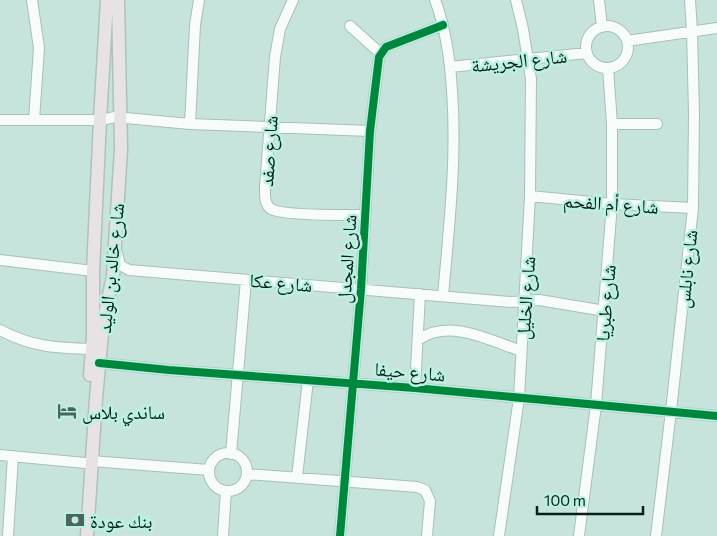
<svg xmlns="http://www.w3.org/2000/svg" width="717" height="536" viewBox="0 0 717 536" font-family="Commissioner,'Noto Naskh Arabic',sans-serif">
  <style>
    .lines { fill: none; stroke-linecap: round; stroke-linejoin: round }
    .minor-casing { stroke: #a8bfb9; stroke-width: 12 }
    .major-casing { stroke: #b1c0bc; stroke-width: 15 }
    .minor { stroke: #f7fbfa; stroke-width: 10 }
    .major { stroke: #e7e3e5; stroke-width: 12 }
    .cycleway-casing { stroke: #baf1e1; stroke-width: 11 }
    .cycleway { stroke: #00873e; stroke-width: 8 }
    .labels { text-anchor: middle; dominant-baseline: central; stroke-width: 5; stroke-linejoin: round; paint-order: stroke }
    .street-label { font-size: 19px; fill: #091f1a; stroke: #baf1e1 }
    .poi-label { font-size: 19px; fill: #091f1a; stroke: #baf1e1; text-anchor: start }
  </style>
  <rect width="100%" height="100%" fill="#c7e4dc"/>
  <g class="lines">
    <!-- minor casing -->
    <g class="minor-casing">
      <path id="minor" d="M32 0 39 48 34 120
        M293 0 280 29 275 57 265 187C265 195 264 204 271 209 282 216 349 215 365 215
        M435 0C446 29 450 59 452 90 457 159 449 227 443 296
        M599 0 602 27
        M350 26 380 53
        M586 47a21 21 0 1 1 42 0a21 21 0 1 1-42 0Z
        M627 41 717 28
        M450 67 587 53
        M0 120H100L115 117 190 124 370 131
        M190 124 195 25 199 0
        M612 124H657
        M530 196 612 204 693 208
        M117 253 120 265 129 270 511 302 539 300 605 311
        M0 260 93 271
        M0 330C32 347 56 348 92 349
        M418 340C449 318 489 340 521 351
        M99 363 169 370 415 388 717 416
        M415 388 420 294
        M209 472a19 19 0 1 1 38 0a19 19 0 1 1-38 0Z
        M231 454 246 280
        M0 455 85 463
        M91 461 209 470
        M247 474 417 487 425 490 430 501 427 536
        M297 477 308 380
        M8 536 13 456
        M223 536 226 491
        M340 536 361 289 370 131 379 57 386 47 443 25
        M499 536 519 398 530 196 531 79 523 29 516 0
        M579 536 596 405 612 204V124L608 68
        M656 536 671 411 693 208 694 113 692 31 690 0"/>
    </g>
    <!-- major casing -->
    <g class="major-casing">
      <path id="major" d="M90 375 93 337V271L100 120 107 0
        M87 536 96 398 103 323 113 276 121 149 118 0"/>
    </g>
    <!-- minor -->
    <use href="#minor" class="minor"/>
    <!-- major -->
    <use href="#major" class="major"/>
    <!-- cycleway casing -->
    <g class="cycleway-casing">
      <path id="cycleway" d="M99 363 169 370 415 388 717 416
        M340 536 361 289 370 131 379 57 386 47 443 25"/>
    </g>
    <!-- cycleway -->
    <use href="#cycleway" class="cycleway"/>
  </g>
  <!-- icons -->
  <defs>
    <g id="hotel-bare" transform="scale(1.5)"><path d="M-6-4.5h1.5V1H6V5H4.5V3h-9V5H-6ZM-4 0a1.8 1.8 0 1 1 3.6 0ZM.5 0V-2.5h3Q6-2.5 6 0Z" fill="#4c645e" stroke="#baf1e1" stroke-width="2.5" paint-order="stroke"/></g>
    <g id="bank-bare" transform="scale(1.5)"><path d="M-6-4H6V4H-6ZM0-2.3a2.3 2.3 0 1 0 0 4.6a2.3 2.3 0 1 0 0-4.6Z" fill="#4c645e" stroke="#baf1e1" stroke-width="2.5" paint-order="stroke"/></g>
  </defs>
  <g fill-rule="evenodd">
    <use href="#hotel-bare" x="67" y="411"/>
    <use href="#bank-bare" x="75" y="520"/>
  </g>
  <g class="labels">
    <!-- street labels -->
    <g class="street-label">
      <text transform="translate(519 60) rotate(-6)">شارع الجريشة</text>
      <text transform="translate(268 151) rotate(-86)">شارع صفد</text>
      <text transform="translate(611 203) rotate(4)">شارع أم الفحم</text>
      <text transform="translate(346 259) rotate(-86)">شارع المجدل</text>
      <text transform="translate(110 268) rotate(-84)">شارع خالد بن الوليد</text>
      <text transform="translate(686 269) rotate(-84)">شارع نابلس</text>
      <text transform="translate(281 282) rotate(5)">شارع عكا</text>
      <text transform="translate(525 298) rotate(-86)">شارع الخليل</text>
      <text transform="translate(605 303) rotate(-85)">شارع طبريا</text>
      <text transform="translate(410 371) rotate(5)">شارع حيفا</text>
    </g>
    <!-- poi labels -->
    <g class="poi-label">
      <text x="82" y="411">ساندي بلاس</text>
      <text x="90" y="520">بنك عودة</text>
    </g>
  </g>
  <!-- scale -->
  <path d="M537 506v8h106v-8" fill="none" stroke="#091f1a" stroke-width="2.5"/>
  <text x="544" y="506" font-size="15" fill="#091f1a" stroke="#baf1e1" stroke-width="4" paint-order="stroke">100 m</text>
</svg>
